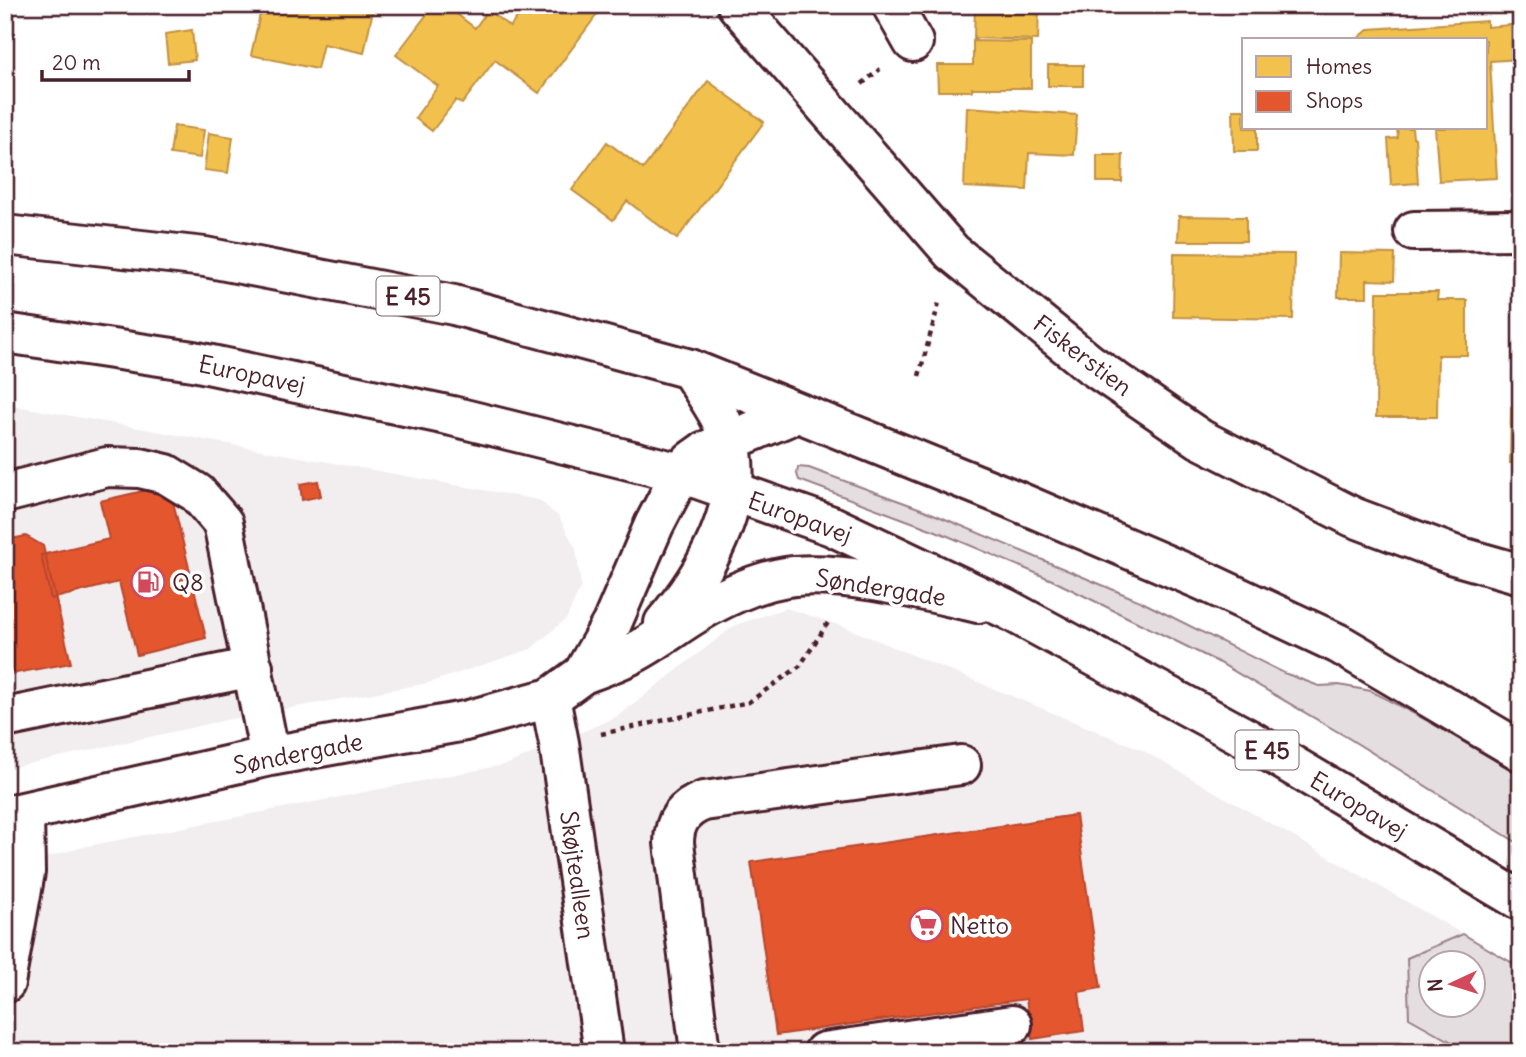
<svg xmlns="http://www.w3.org/2000/svg" width="1526" height="1057" viewBox="0 0 1526 1057" font-family="Delius,sans-serif">
  <style>
    .built { fill: #f2eeef }
    .green { fill: #e5dee0; stroke: #987e86; stroke-width: 2; fill-rule: evenodd }
    .homes { fill: #f2c14e; stroke: #c09044; stroke-width: 2 }
    .shops { fill: #e4572e; stroke: #b6462d; stroke-width: 2 }
    .lines { fill: none; stroke-linecap: round; stroke-linejoin: round }
    .minor-casing { stroke: #4a1f2b; stroke-width: 44 }
    .major-casing { stroke: #4a1f2b; stroke-width: 44 }
    .path { stroke: #4a1f2b; stroke-width: 4.5; stroke-dasharray: 5 5; stroke-linecap: butt }
    .minor { stroke: #fff; stroke-width: 38 }
    .major { stroke: #fff; stroke-width: 38 }
    .labels { text-anchor: middle; dominant-baseline: central; stroke-width: 7; stroke-linejoin: round; paint-order: stroke }
    .shield { fill: #fff; stroke: #80626b; stroke-width: 2 }
    .shield-label { font-size: 23px; font-weight: bold; fill: #4a1f2b }
    .street-label { font-size: 24px; fill: #4a1f2b; stroke: #fff }
    .poi-label { font-size: 24px; fill: #4a1f2b; stroke: #fff; text-anchor: start }
  </style>
  <rect width="100%" height="100%" fill="#fff"/>
  <filter id="ink" filterUnits="userSpaceOnUse"><feTurbulence type="fractalNoise" baseFrequency=".0143" numOctaves="2"/><feDisplacementMap in="SourceGraphic" scale="14" xChannelSelector="R" yChannelSelector="G"/><feConvolveMatrix kernelMatrix="1 2 1 2 8 2 1 2 1" color-interpolation-filters="sRGB"/></filter>
  <g filter="url(#ink)">
    <!-- built -->
    <path class="built" d="M5 404 539 500 559 517 576 549 581 586 567 618 531 649 428 683 226 720 5 769Z
      M786 608 845 627 1142 750 1463 934 1407 958 1409 1017 1470 1052H5V869L83 847 508 764 618 716 735 625Z"/>
    <!-- green -->
    <path class="green" d="M798 467 809 468 924 510 1140 601 1284 673 1319 686 1339 685 1371 691 1430 722 1521 776V845L1345 736 1220 663 1052 580 936 531 799 480 797 474Z
      M1463 934 1521 968V1052H1470L1409 1018 1407 958ZM1432 962H1474V1004H1432Z"/>
    <!-- homes -->
    <path class="homes" d="M262 5H374L364 53 323 44 317 69 251 55Z
      M434 5H445L475 28 488 10 510 27 526 5H604L539 93 495 60 462 104 456 100 432 131 415 118 438 86 396 55Z
      M975 5H1039L1038 40 974 38Z
      M1487 21V27L1521 24V59L1490 61 1497 178 1439 181 1435 128H1486V40H1356L1369 29Z
      M192 30 195 60 168 63 165 34Z
      M973 41 1031 42V88H972V91H938L937 65H973Z
      M1048 65H1083V86H1048Z
      M708 81 764 122 677 239 627 201 613 220 572 190 607 142 643 169Z
      M967 107 1077 115 1074 155 1029 153 1027 190 964 187Z
      M1233 110H1244V128H1257V151H1234Z
      M174 126 204 130 200 158 170 154Z
      M1397 128H1412L1413 137 1415 138 1418 183 1391 185 1388 139 1398 138Z
      M209 133 233 137 228 173 204 170Z
      M1097 155H1123L1122 182H1097Z
      M1179 216 1246 217V241H1178Z
      M1174 253 1294 254 1293 319 1173 317Z
      M1339 253 1395 254 1394 281 1367 280V297H1338Z
      M1377 292H1438L1437 300H1467V355H1438L1437 417H1376Z
      M1511 407H1521V463H1510Z"/>
    <!-- shops -->
    <path class="shops" d="M318 481 321 496 302 500 300 484Z
      M169 485 206 638 137 655 119 582 51 599 41 555 109 539 100 501Z
      M26 536 43 546 71 663 5 675V540Z
      M1076 815 1101 988 1079 992 1084 1031 1032 1039 1026 999 776 1035 751 862Z"/>
    <g class="lines">
      <!-- minor casing -->
      <g class="minor-casing">
        <path id="minor" d="M737 5 952 252 1090 364 1200 439 1353 517 1454 555 1521 574
          M892 5 913 42
          M1414 231 1521 230
          M5 493 107 467 140 468 166 474 197 493 223 523 270 756
          M664 623C703 577 748 503 729 440 722 415 703 391 690 369
          M583 674C599 668 616 662 632 654 659 640 683 620 709 606 735 592 765 579 794 576 849 571 924 591 978 603
          M550 698 559 743 604 1052
          M5 718 253 667
          M5 816 270 756 465 721 550 698 583 674 612 623 654 525 681 473 691 461 705 451 797 413
          M5 983 25 872 24 812
          M700 1052 674 843C674 821 684 808 704 801L961 765
          M824 1052 1012 1025"/>
      </g>
      <!-- major casing -->
      <g class="major-casing">
        <path id="major" d="M5 235 205 257 454 305 690 369 1005 496 1204 581 1339 644 1521 751
          M5 333 193 361 452 416 681 473 832 526 1007 609 1248 739 1521 901"/>
      </g>
      <!-- path -->
      <path class="path" d="M862 84 880 69
        M919 376 940 299
        M601 734 749 702 800 666 829 621"/>
      <!-- minor -->
      <use href="#minor" class="minor"/>
      <!-- major -->
      <use href="#major" class="major"/>
    </g>
  </g>
  <!-- icons -->
  <defs>
    <g id="fuel-ring" transform="scale(1.75)"><circle r="9.5" fill="#fff" stroke="#d1495b" stroke-width="1.5"/><path d="M-5.5-6h7V0h2V4h1.3V-2.5L3-4.5l.8-.8L6-3V5H2.5V1h-1V6h-7ZM-4.2-4.7v3.2H.2V-4.7Z" fill="#d1495b"/></g>
    <g id="supermarket-ring" transform="scale(1.75)"><circle r="9.5" fill="#fff" stroke="#d1495b" stroke-width="1.5"/><path d="M-6-5.5h2.5l.6 2H6L4.5 2H-2.5L-4.4-4H-6ZM-1.5 3.2a1.3 1.3 0 1 0 .1 0ZM3 3.2a1.3 1.3 0 1 0 .1 0Z" fill="#d1495b"/></g>
  </defs>
  <g fill-rule="evenodd">
    <use href="#fuel-ring" x="148" y="582"/>
    <use href="#supermarket-ring" x="926" y="925"/>
  </g>
  <g class="labels">
    <!-- shield labels -->
    <g class="shield">
      <rect x="376.5" y="276.5" width="63" height="39" rx="5"/>
      <rect x="1235.5" y="730.5" width="63" height="39" rx="5"/>
    </g>
    <g class="shield-label">
      <text x="408" y="296">E 45</text>
      <text x="1267" y="750">E 45</text>
    </g>
    <!-- street labels -->
    <g class="street-label">
      <text transform="translate(1083 355) rotate(37)">Fiskerstien</text>
      <text transform="translate(252 374) rotate(12)">Europavej</text>
      <text transform="translate(800 517) rotate(20)">Europavej</text>
      <text transform="translate(881 587) rotate(9)">Søndergade</text>
      <text transform="translate(298 753) rotate(-11)">Søndergade</text>
      <text transform="translate(1359 805) rotate(31)">Europavej</text>
      <text transform="translate(578 875) rotate(82)">Skøjtealleen</text>
    </g>
    <!-- poi labels -->
    <g class="poi-label">
      <text x="172" y="582">Q8</text>
      <text x="950" y="925">Netto</text>
    </g>
  </g>
  <!-- margin -->
  <rect width="1526" height="1057" fill="none" stroke="#fff" stroke-width="28"/>
  <rect x="14" y="14" width="1498" height="1029" fill="none" stroke="#4a1f2b" stroke-width="2.5" filter="url(#ink)"/>
  <!-- legend -->
  <rect x="1242" y="38" width="245" height="91" fill="#ffffff" stroke="#b7a5aa" stroke-width="2"/>
  <rect x="1256" y="56" width="35" height="21" fill="#f2c14e" stroke="#b7a5aa" stroke-width="2"/>
  <text x="1306" y="74" font-size="21" fill="#4a1f2b">Homes</text>
  <rect x="1256" y="91" width="35" height="21" fill="#e4572e" stroke="#b7a5aa" stroke-width="2"/>
  <text x="1306" y="108" font-size="21" fill="#4a1f2b">Shops</text>
  <!-- north arrow -->
  <g transform="translate(1452 984) rotate(266)"><circle r="33" fill="#ffffff" stroke="#b7a5aa" stroke-width="2"/>
  <path d="M0-5L12 26L0 18L-12 26Z" fill="#d1495b"/>
  <text y="-10" font-size="19" font-weight="bold" text-anchor="middle" fill="#4a1f2b">N</text>
  </g>
  <!-- scale -->
  <path d="M42 70v10h147v-10" fill="none" stroke="#4a1f2b" stroke-width="3.5"/>
  <text x="52" y="70" font-size="21" fill="#4a1f2b" stroke="#ffffff" stroke-width="5" paint-order="stroke">20 m</text>
</svg>
